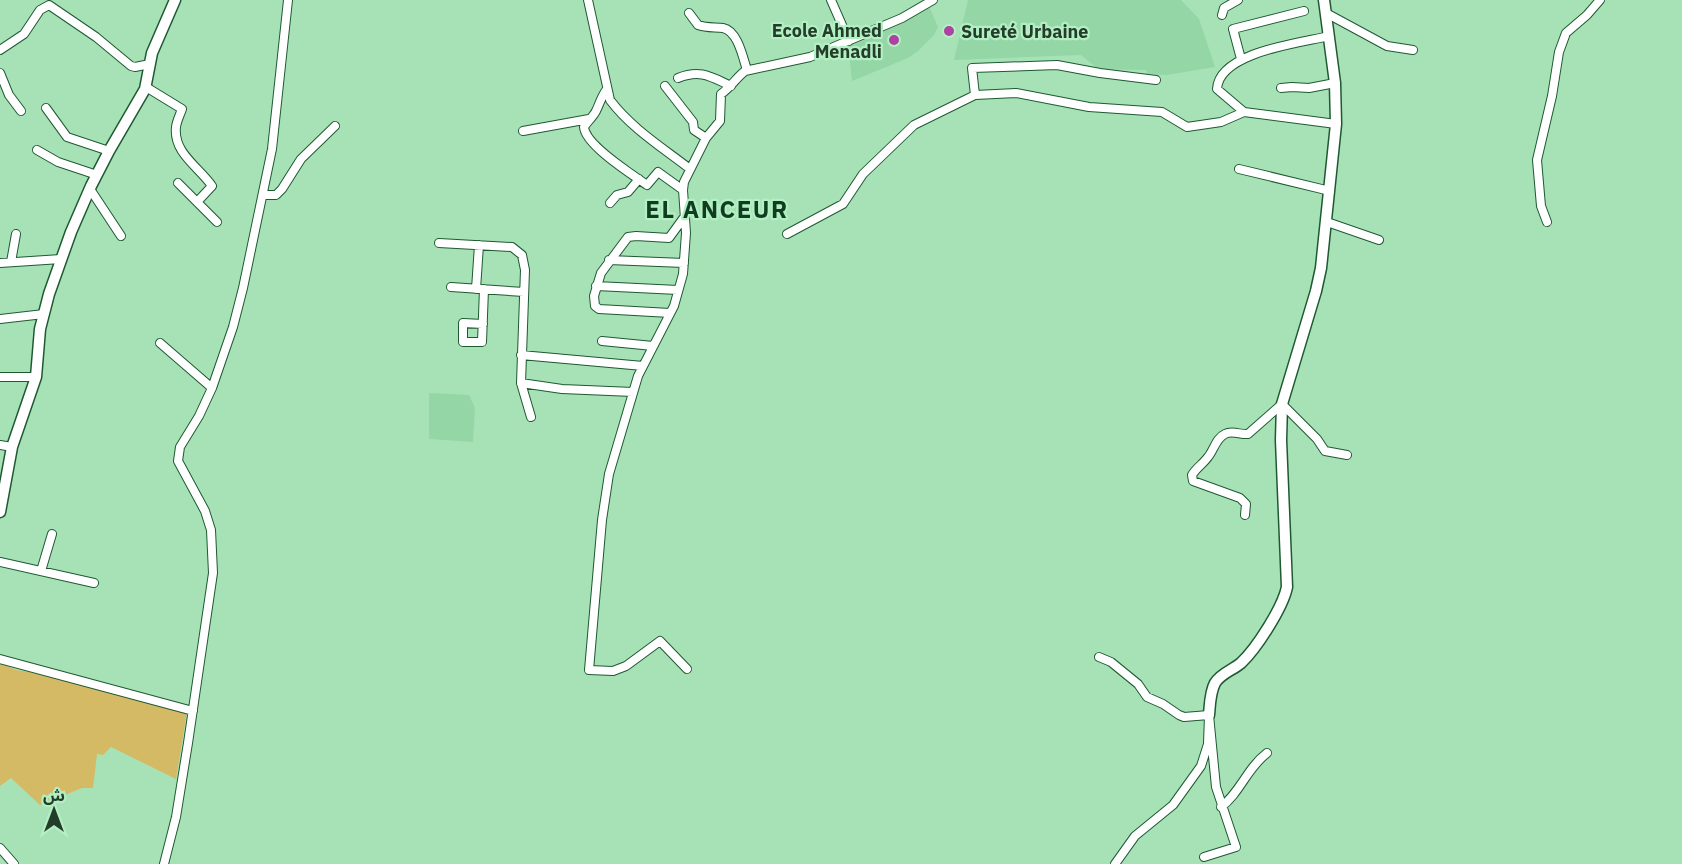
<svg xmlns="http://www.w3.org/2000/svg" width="1682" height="864" viewBox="0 0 1682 864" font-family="'IBM Plex Sans','Noto Sans Arabic',sans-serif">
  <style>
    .built { fill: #94d6a6 }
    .green { fill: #d5ba65 }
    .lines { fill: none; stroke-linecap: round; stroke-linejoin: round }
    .minor-casing { stroke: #1e5933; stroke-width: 10 }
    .tertiary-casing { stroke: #1e5933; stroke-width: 13 }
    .minor { stroke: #fff; stroke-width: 8 }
    .tertiary { stroke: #fff; stroke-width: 10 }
    .poi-dot { fill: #ae42a2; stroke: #b2efc2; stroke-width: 2 }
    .labels { text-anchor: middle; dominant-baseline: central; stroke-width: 4.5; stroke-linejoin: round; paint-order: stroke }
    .poi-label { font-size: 18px; font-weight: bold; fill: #243d2b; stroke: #b2efc2; text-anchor: end }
    .district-label { font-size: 24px; font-weight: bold; letter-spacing: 1.5px; fill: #103c20; stroke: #b2efc2 }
  </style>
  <rect width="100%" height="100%" fill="#a6e2b5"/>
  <!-- built -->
  <path class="built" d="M968 0H1181L1199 19 1215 67 1167 75 1147 74 1146 70 1098 69 1081 55 954 60Z
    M929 6 938 27 934 35 918 51 908 58 852 81 848 44Z
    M429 393 469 395 475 408 473 442 429 439Z"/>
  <!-- green -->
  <path class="green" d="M0 662 16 670 47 674 187 712 176 779 111 747 103 755 97 754 93 788H82L40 805 11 778 0 786Z"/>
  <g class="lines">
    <!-- minor casing -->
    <g class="minor-casing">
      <path id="minor" d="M588 0 610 100C631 128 663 148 690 169
        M831 0 849 41
        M689 13 698 25C706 28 715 27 723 28 738 31 743 58 747 70
        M1326 13 1387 46 1413 50
        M1222 15 1224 8 1238 0
        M0 50 24 34 40 10 49 5 96 37 131 66 135 67 150 64
        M1241 59 1233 29 1304 11
        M0 73 9 95 21 111
        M678 78C701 69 711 77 731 86
        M1156 80 1100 73 1057 65 972 68 975 95 1016 93 1089 107 1162 112 1187 127 1221 122 1244 112 1336 124
        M665 86 693 122 694 130 706 138
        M146 87 182 109C180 115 177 120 176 127 173 153 199 167 212 186L197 202
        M1281 88 1292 87 1309 88 1335 83
        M607 89C601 97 600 103 596 111 593 117 587 122 584 127 585 145 633 175 647 185L658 172 683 190
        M46 108 67 137 109 151
        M1244 112 1217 89C1219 52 1300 43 1329 36
        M523 131 589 119
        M37 150 58 162 97 175
        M1239 169 1330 191
        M178 183 217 222
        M90 189 121 236
        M263 195H276L282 189 301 159 335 126
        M610 203 617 195 628 192 639 179
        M1327 222 1379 240
        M1547 222 1541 206 1537 160 1552 96 1559 52 1566 33 1587 15 1600 0
        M787 234 843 204 863 174 914 125 975 95
        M439 243 512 247 522 255 525 270 521 383 531 417
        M609 260 684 263
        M11 262 16 234
        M0 263 61 259
        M596 286 678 290
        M451 287 524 292
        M476 289 479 245
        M670 313 599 309 595 306 594 296 601 273 628 237 636 236 669 238 685 216
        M0 319 44 314
        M483 324 463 323V342H482L484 289
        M602 341 653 346
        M160 343 212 388
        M521 355 643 366
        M0 377H36
        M521 383 562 389 633 392
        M0 445 12 447
        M1245 515 1246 504 1240 498 1193 481 1192 475C1196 468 1203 464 1208 457 1214 450 1216 438 1225 434 1232 430 1241 435 1248 434L1282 404 1317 439 1325 451 1347 455
        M0 562 94 583
        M41 571 52 534
        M1099 657 1111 662 1138 684 1147 697 1163 704 1179 715 1184 717 1209 715
        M0 659 193 711
        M687 669 660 641 626 666 613 671 589 670 602 520 609 474 638 376 674 306 683 274 686 233 683 190 684 182 706 138 720 121 721 94C731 87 736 78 745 71L810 57 902 18 933 0
        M1221 807C1240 793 1247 768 1267 753
        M0 848 14 864
        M164 864 176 817 188 743 213 573 211 530 205 511 178 461 180 447 199 416 212 388 233 327 243 288 272 149 288 0
        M1115 864 1135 836 1173 805 1201 766 1208 744 1209 715 1216 787 1236 847 1204 857"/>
    </g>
    <!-- tertiary casing -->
    <g class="tertiary-casing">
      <path id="tertiary" d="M0 512 12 447 36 377 40 329 49 294 71 232 91 186 109 151 145 89 152 53 175 0
        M1209 715C1210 704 1210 692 1215 683 1221 673 1233 670 1241 663 1257 648 1283 607 1287 587L1281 440 1282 404 1316 291 1321 268 1336 124 1335 83 1324 0"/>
    </g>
    <!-- minor -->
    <use href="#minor" class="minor"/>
    <!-- tertiary -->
    <use href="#tertiary" class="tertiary"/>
  </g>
  <!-- markers -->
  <g class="poi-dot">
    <circle cx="949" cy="31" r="6"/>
    <circle cx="894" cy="40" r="6"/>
  </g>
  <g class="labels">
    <!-- poi labels -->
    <g class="poi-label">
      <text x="882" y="30">Ecole Ahmed<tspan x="882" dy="21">Menadli</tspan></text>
      <text x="961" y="31" text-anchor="start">Sureté Urbaine</text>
    </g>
    <!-- district labels -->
    <g class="district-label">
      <text x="717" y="209">EL ANCEUR</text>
    </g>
  </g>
  <!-- north arrow -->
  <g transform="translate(54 810)" stroke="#b2efc2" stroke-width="4.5" paint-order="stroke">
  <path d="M0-4.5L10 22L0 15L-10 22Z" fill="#243d2b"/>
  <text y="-9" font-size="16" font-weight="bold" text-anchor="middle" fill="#243d2b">ش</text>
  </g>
</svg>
